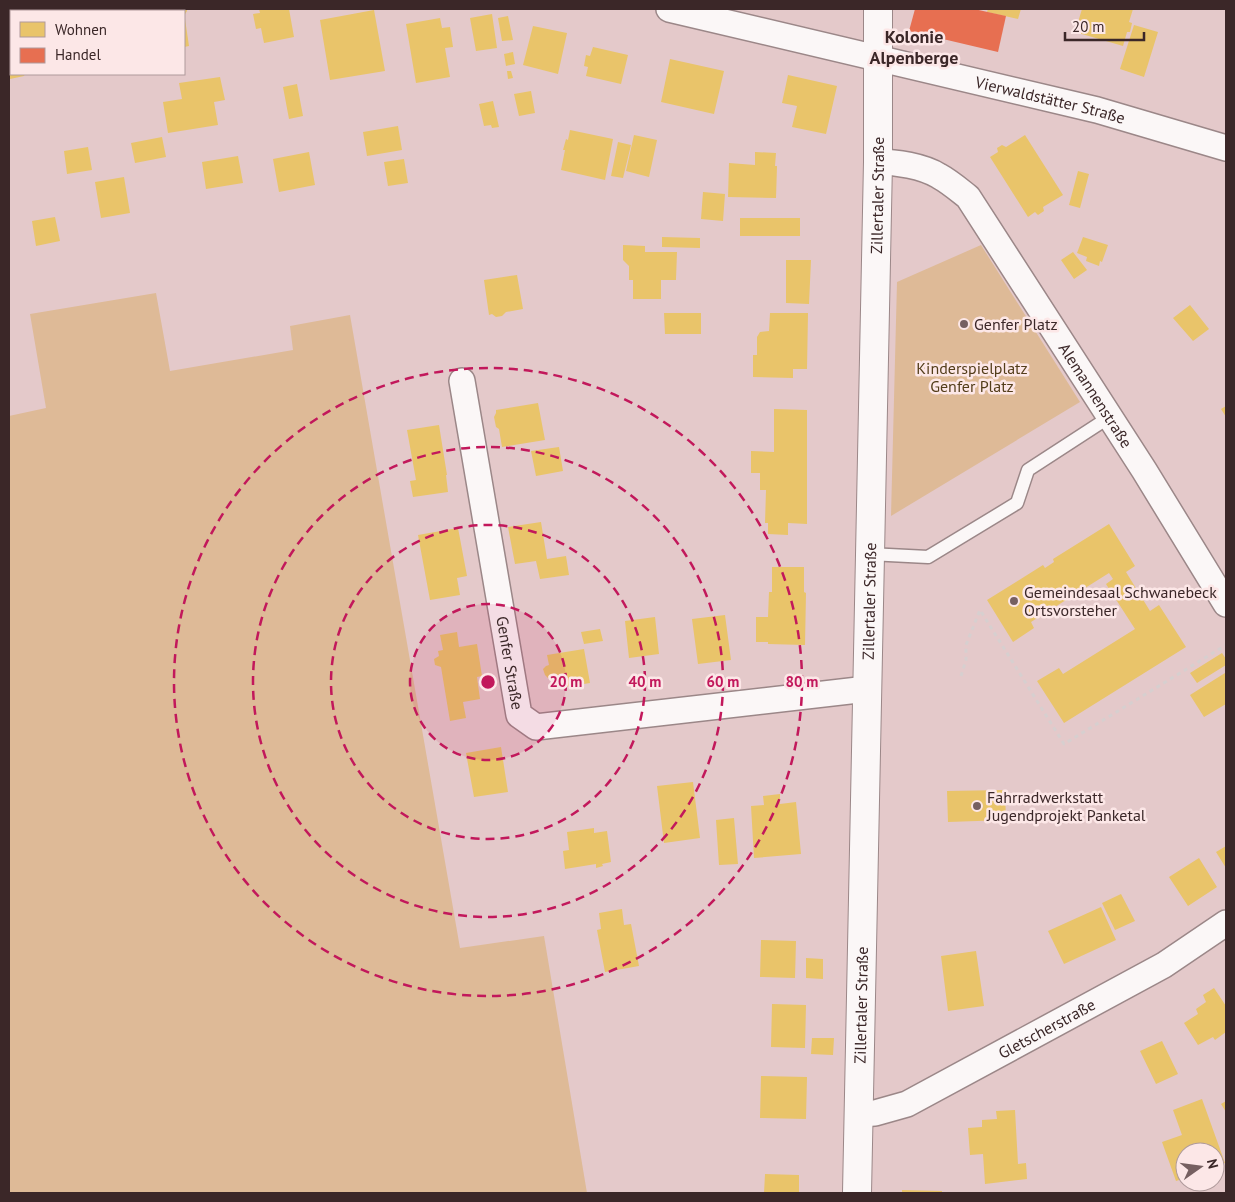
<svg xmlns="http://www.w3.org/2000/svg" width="1235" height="1202" viewBox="0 0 1235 1202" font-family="'PT Sans',sans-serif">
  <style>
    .green { fill: #deba97 }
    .homes { fill: #e9c46a }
    .shops { fill: #e76f51 }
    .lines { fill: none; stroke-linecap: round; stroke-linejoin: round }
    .service-casing { stroke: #9b8788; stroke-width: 15 }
    .minor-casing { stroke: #9b8788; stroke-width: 28 }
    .tertiary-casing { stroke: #9b8788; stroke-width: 30 }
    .path { stroke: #d7cfcf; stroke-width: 3; stroke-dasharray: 4 4; stroke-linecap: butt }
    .service { stroke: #fbf7f7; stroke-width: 12 }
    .minor { stroke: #fbf7f7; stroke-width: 25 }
    .tertiary { stroke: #fbf7f7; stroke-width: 28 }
    .ring { fill: none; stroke: #c2185b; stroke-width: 2.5; stroke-dasharray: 9 6 }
    .poi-dot { fill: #766061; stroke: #fce7e7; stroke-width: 2 }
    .labels { text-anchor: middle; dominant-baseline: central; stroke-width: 5; stroke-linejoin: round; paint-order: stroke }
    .street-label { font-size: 16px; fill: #3b2728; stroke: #fce7e7 }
    .poi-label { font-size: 16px; fill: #3b2728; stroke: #fce7e7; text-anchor: start }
    .park-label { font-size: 16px; fill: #533d1a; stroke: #fce7e7 }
    .neighbourhood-label { font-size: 18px; font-weight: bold; fill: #3b2728; stroke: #fce7e7 }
    .centre { fill: #c2185b; stroke: #fce7e7; stroke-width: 2.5 }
    .ring-label { font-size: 15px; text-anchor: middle; font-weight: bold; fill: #c2185b; stroke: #fce7e7; stroke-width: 5; stroke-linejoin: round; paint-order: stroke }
  </style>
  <rect width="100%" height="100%" fill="#e4c9ca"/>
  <!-- green -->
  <path class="green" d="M981 245 1080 402 891 516 897 282Z
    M156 293 170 371 293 350 290 326 350 315 460 948 544 936 587 1193H9V416L46 408 30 314Z"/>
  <!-- homes -->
  <path class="homes" d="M9 9H24L25 11H11V74H25L24 76 10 79 9 77Z
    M146 9H187V11L184 16V11H146Z
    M259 9H289L294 37 264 43 261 28 256 29 253 14 260 13Z
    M988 9H1021L1018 19 987 12Z
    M1082 9H1133L1129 22 1132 23 1130 32H1127L1123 46 1075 32Z
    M374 10 385 71 330 80 320 20Z
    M492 14 497 48 476 51 470 18Z
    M508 16 513 40 502 41 498 18Z
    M440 18 442 28 450 27 453 47 445 48 450 77 416 83 406 24Z
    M185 19 189 46 184 47V20Z
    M1134 25 1158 32 1144 77 1120 69Z
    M533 26 567 33 558 74 523 65Z
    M593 47 628 55 621 84 586 76 588 67 584 66 586 55 590 56Z
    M513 52 515 64 506 66 504 54Z
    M670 59 724 71 714 114 661 102Z
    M507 71H511L513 78 508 79Z
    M788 75 837 86 826 134 792 127 797 106 782 103Z
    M220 77 225 100 214 102 218 125 168 133 163 102 182 99 179 83Z
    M297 84 303 116 289 119 283 87Z
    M531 91 535 113 519 116 514 94Z
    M493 101 499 127 492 128 491 125 484 126 479 104Z
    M398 126 402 150 367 156 363 132Z
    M570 130 613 139 605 180 561 170 565 150H563L566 139 568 140Z
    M634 135 657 140 649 177 626 171Z
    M1025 135 1063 195 1043 207 1044 211 1038 215 1035 212 1028 217 990 157 998 152 997 148 1002 145 1006 147Z
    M162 137 166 157 135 163 131 143Z
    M618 142 631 145 623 178 611 176Z
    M88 147 92 170 67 174 64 151Z
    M309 152 315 185 279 192 273 159Z
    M755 152 776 153 775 166H777L776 198 728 197 729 163 755 165Z
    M238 156 243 183 206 189 202 162Z
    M404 159 408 183 388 186 384 162Z
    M1078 171 1089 174 1080 208 1069 205Z
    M124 177 130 213 101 218 95 182Z
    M703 192 725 194 723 221 701 219Z
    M55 217 60 241 36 246 32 221Z
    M740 218H800V236H740Z
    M662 237 700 238V248L662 247Z
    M1083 237 1108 245 1102 262 1100 261 1099 266 1086 261 1087 257 1077 253Z
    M623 245 645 246V252H677L676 280H661V299H633V280H629V266L623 260Z
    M1073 252 1087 270 1074 279 1061 260Z
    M786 260H811L809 304 786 303Z
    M517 275 523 309 506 312 502 316 496 317 492 314 489 315 484 280Z
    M1190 305 1209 329 1193 341 1173 318Z
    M664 313H701V334H665Z
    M770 313H808L807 369H793V378L753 377V355H757V337L760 332 769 331Z
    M538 403 545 440 502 447 499 429 496 427 494 417 496 413V410Z
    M1226 406V417L1221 409Z
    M774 409 807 410V524L788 523V535L768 534V523H765L766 490H760V473H751V451L774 452Z
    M439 425 447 475H446L448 492 413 497 410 481 416 480 407 430Z
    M559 447 563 471 536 476 531 451Z
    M541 522 547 559 566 556 569 575 540 579 536 561 515 564 508 527Z
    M1109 524 1135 566 1126 572 1150 611 1159 605 1186 647 1064 723 1037 681 1059 668 1063 674 1135 629 1106 584 1113 579 1109 573 1031 622 1034 628 1013 642 987 600 1043 565 1045 568 1054 562 1053 559Z
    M458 528 467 576 457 578 460 595 430 600 418 535Z
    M772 567H804V592L806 593 805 645 768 644V642H756V617H768L769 592H772Z
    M725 615 731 660 698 664 692 619Z
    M655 617 659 654 629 658 625 621Z
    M600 629 603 641 584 644 581 632Z
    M457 632 459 647 477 644 482 676 477 677 480 699 463 702 466 718 450 721 441 667 435 665 434 659 439 656 438 651 443 650 440 635Z
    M584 649 590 683 553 689 551 678H548L545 675 543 669 546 666 549 665 547 655Z
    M1222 653 1226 659V665L1197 683 1190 673Z
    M1225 673 1226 704 1204 717 1190 695Z
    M501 747 508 792 474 797 466 753Z
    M693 782 700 838 664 843 657 786Z
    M1005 790 1006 820 948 822 947 791Z
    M780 794V804L796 802 801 854 754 858 751 806 764 805 763 796Z
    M734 818 738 864 719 865 716 820Z
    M594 828V833L607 831 611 862 602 864 603 866 596 868V864L565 869 563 851 569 850 567 832Z
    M1226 846V868L1216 852Z
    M1199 858 1217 887 1188 906 1169 877Z
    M1121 894 1135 921 1115 930 1102 903Z
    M1101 907 1116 940 1064 964 1048 931Z
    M622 909 624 925 631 924 639 966 605 972 597 930 601 929 599 913Z
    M761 940 796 941 795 978 760 977Z
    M976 951 984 1006 948 1011 941 956Z
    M806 958 823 959V979L806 978Z
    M1214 988 1226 1006V1032L1215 1040 1213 1037 1198 1045 1184 1023 1198 1014 1196 1009 1206 1002 1203 995Z
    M772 1004 806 1005 805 1048 771 1047Z
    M812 1038H834L833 1055 811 1054Z
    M1162 1041 1178 1074 1156 1084 1140 1051Z
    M761 1076 807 1077 806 1119 760 1118Z
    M1202 1099 1225 1163 1215 1166V1152H1185V1178L1176 1181 1162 1142 1182 1135 1173 1110Z
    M1226 1101V1112L1221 1104Z
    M1015 1110 1018 1164 1026 1163 1027 1179 985 1184 983 1154 970 1155 968 1128 982 1127V1120L997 1119 996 1111Z
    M765 1174 799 1175V1193H764Z
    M902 1190 942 1191V1193H902Z"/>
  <!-- shops -->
  <path class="shops" d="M915 9H974L1006 16 998 52 909 31Z"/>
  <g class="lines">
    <!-- service casing -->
    <g class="service-casing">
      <path id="service" d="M869 554 928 557 1017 503 1028 470 1108 418"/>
    </g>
    <!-- minor casing -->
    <g class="minor-casing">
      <g id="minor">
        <path id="s1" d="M669 9 1097 110 1226 148"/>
        <path id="s2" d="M878 162C896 162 923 166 939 176 950 182 959 190 968 197L1144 470 1226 604"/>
        <path id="s3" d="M462 381 519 715 536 727 867 689"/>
        <path id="s4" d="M859 1114 875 1113 907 1104 1164 965 1226 923"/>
      </g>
    </g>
    <!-- tertiary casing -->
    <g class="tertiary-casing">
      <g id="tertiary">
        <path id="s5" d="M857 1193 878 162V9"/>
      </g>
    </g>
    <!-- path -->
    <path class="path" d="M961 676 966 660V645L980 610 1064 744 1226 645"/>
    <!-- service -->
    <use href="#service" class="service"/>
    <!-- minor -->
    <use href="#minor" class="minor"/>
    <!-- tertiary -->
    <use href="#tertiary" class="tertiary"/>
  </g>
  <!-- distance rings -->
  <circle cx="488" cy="682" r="78" fill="#c2185b" fill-opacity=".12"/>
  <g class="ring">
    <circle cx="488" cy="682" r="78"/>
    <circle cx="488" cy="682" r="157"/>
    <circle cx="488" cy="682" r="235"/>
    <circle cx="488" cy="682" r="314"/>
  </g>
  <!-- markers -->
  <g class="poi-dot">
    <circle cx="964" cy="324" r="5"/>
    <circle cx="1014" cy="601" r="5"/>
    <circle cx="977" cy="806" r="5"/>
  </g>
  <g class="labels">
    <!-- street labels -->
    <g class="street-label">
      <text stroke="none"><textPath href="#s1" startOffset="392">Vierwaldstätter Straße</textPath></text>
      <text stroke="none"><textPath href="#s5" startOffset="998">Zillertaler Straße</textPath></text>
      <text stroke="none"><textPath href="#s2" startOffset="335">Alemannenstraße</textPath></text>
      <text stroke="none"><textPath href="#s5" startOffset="592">Zillertaler Straße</textPath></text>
      <text stroke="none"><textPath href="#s3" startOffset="286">Genfer Straße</textPath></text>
      <text stroke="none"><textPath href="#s5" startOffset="188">Zillertaler Straße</textPath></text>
      <text stroke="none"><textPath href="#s4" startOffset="208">Gletscherstraße</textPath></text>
    </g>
    <!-- poi labels -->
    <g class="poi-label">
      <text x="974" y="324">Genfer Platz</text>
      <text x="1024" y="592">Gemeindesaal Schwanebeck<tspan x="1024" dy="18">Ortsvorsteher</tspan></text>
      <text x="987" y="797">Fahrradwerkstatt<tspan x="987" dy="18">Jugendprojekt Panketal</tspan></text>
    </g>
    <!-- park labels -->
    <g class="park-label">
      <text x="972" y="368">Kinderspielplatz<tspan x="972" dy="18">Genfer Platz</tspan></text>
    </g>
    <!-- neighbourhood labels -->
    <g class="neighbourhood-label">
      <text x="914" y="36">Kolonie<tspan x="914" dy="21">Alpenberge</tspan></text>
    </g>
  </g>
  <circle cx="488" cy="682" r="8" class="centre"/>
  <g class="ring-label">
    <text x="566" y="687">20 m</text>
    <text x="645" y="687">40 m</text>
    <text x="723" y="687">60 m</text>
    <text x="802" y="687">80 m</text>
  </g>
  <!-- border -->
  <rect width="1235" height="1202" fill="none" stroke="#3b2728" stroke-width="20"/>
  <!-- legend -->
  <rect x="10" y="10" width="175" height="65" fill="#fce7e7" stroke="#af9a9b"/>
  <rect x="20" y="22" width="25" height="15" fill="#e9c46a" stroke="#af9a9b"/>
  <text x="55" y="35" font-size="15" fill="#3b2728">Wohnen</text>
  <rect x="20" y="48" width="25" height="15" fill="#e76f51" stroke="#af9a9b"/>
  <text x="55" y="60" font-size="15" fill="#3b2728">Handel</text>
  <!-- north arrow -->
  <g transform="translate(1200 1167) rotate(76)"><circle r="24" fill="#fce7e7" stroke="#af9a9b"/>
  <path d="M0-4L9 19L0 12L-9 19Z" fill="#766061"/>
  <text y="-8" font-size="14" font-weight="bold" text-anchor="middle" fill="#3b2728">N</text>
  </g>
  <!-- scale -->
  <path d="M1065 32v8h79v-8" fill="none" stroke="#3b2728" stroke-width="2.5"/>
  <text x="1072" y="32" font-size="15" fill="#3b2728" stroke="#fce7e7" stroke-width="4" paint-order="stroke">20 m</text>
</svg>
